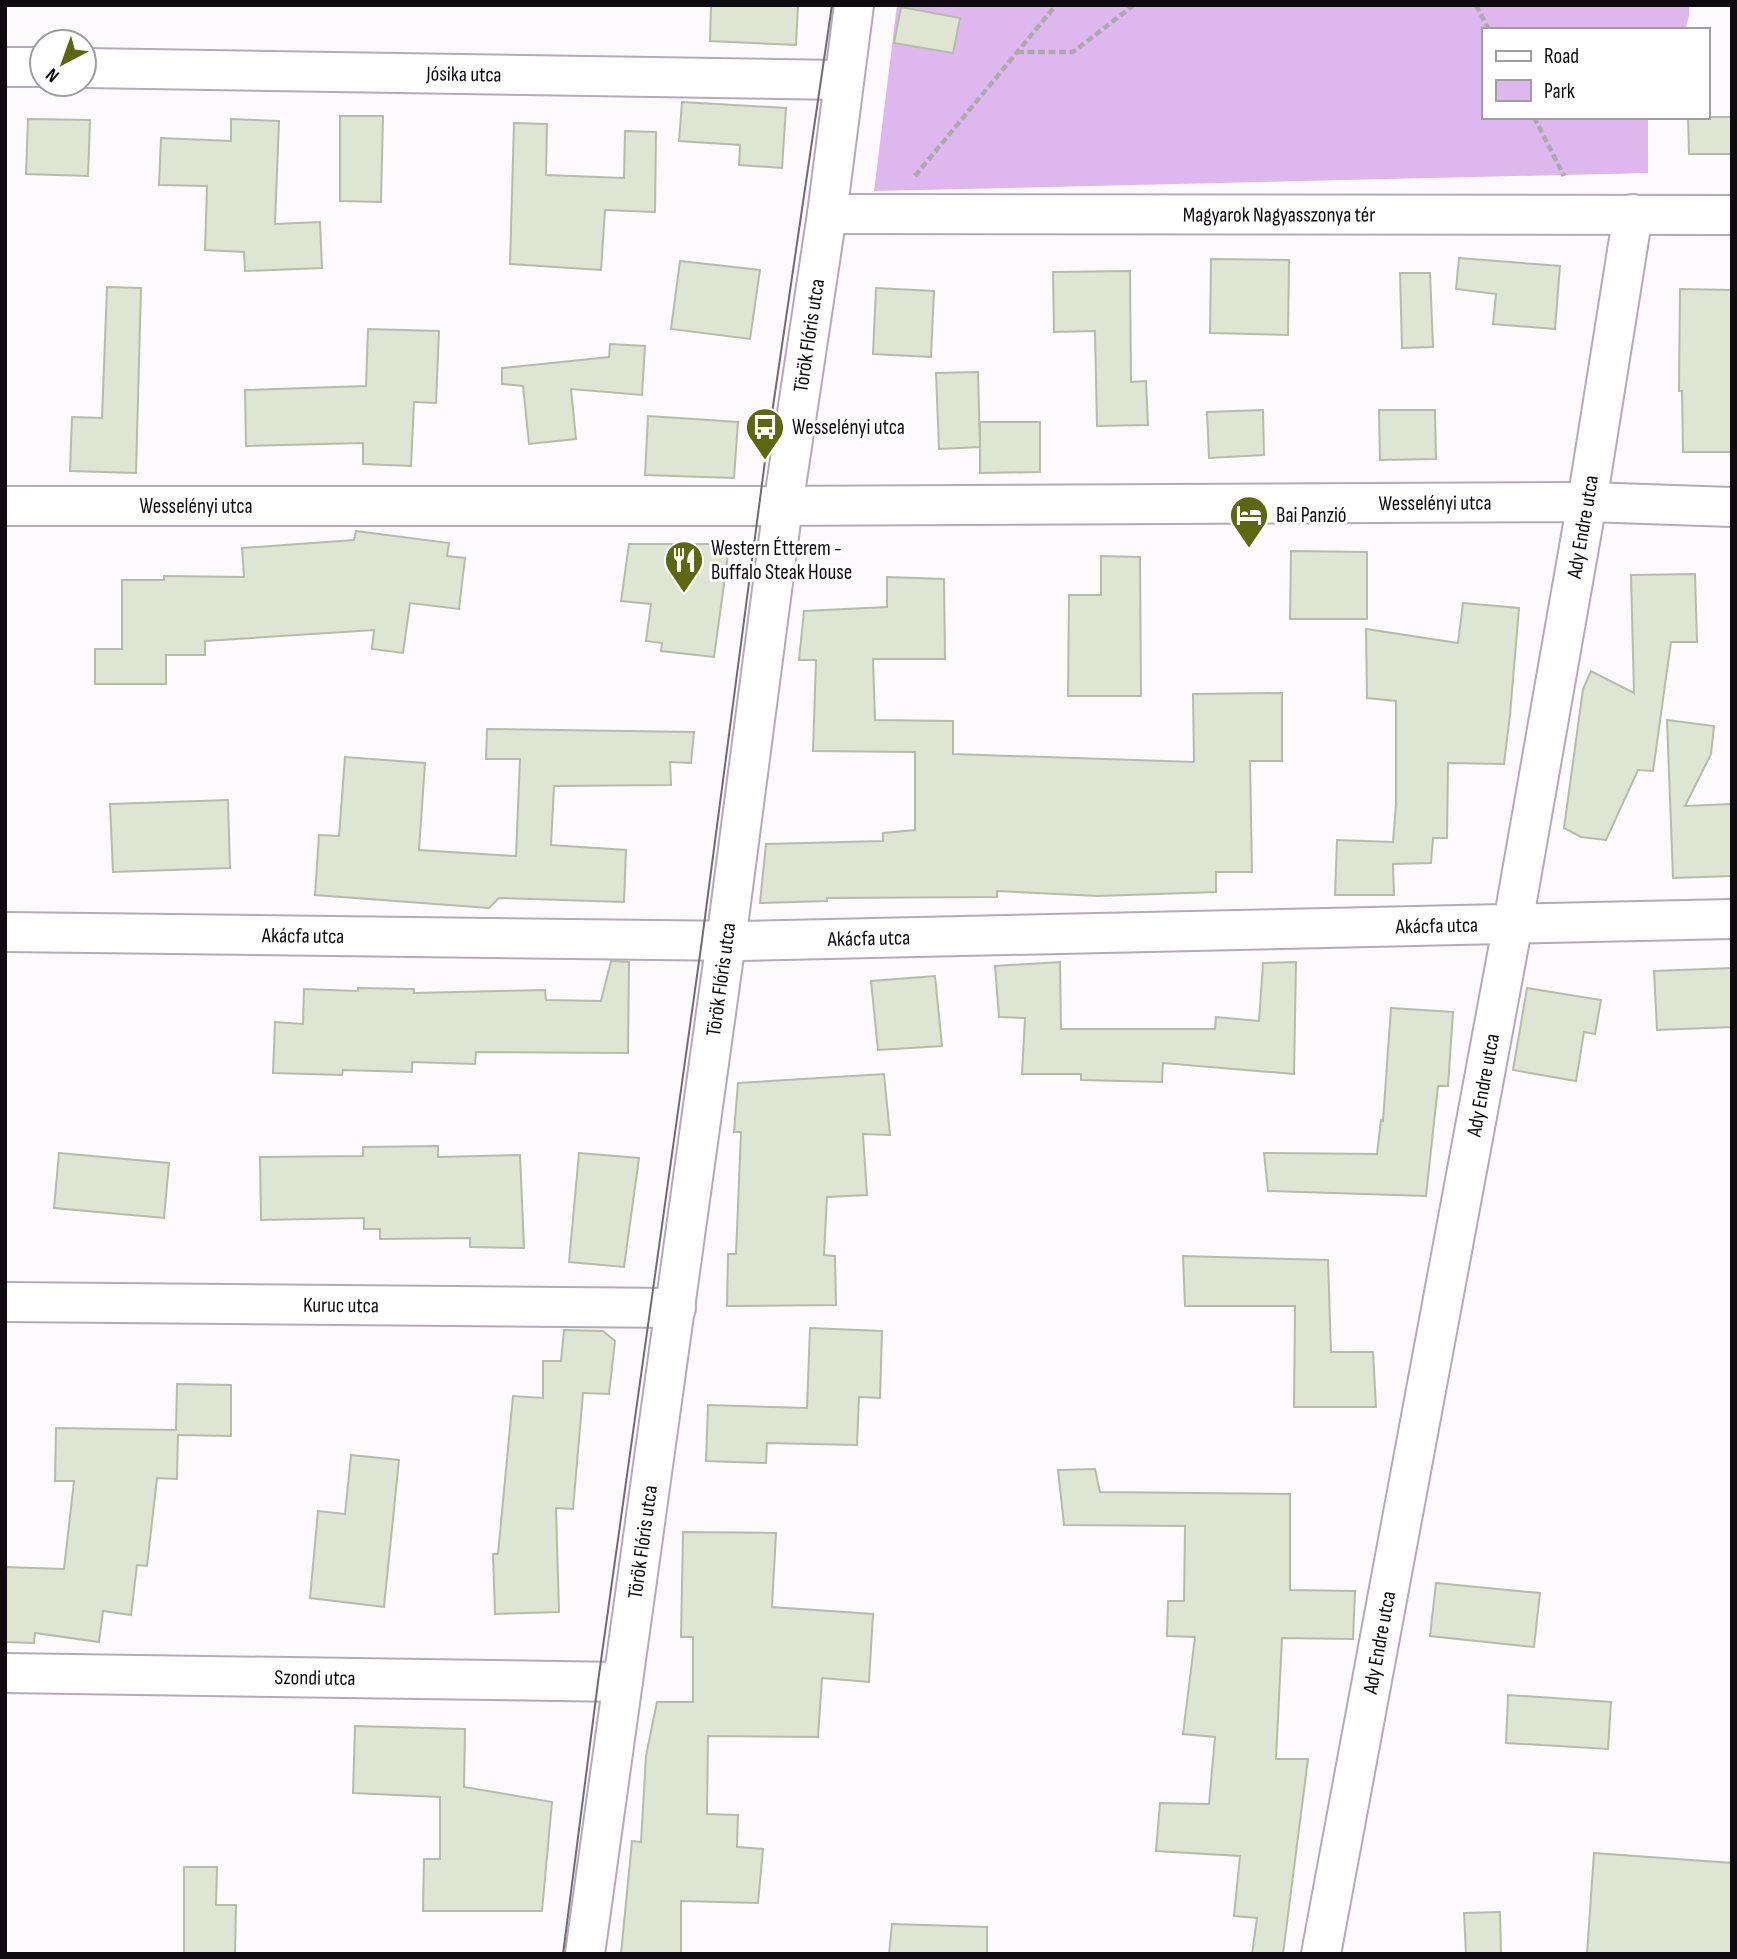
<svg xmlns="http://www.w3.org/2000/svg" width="1737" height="1959" viewBox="0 0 1737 1959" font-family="'Sofia Sans Condensed',sans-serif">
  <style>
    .green { fill: #deb7ef }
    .building { fill: #e0e4d3; stroke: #b7bbaa; stroke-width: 2 }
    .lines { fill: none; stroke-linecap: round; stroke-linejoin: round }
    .street-casing { stroke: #b4aab9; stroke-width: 42 }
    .path { stroke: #aca9ad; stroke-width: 4.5; stroke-dasharray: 7 3.5; stroke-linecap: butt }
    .street { stroke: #fff; stroke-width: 38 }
    .tram { stroke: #706d71; stroke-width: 2 }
    .labels { text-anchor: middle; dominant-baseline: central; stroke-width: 6; stroke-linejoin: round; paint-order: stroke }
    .street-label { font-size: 21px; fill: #0e0a0f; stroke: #fff }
    .poi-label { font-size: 21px; fill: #0e0a0f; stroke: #fff; text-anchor: start }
  </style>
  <rect width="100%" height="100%" fill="#fcfafd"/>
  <!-- green -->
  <path class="green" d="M897 5H1689V16L1685 30H1483V117H1648V173L874 191Z"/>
  <!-- building -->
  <path class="building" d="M711 5H798L796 45 710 41Z
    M901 7 960 18 953 53 894 43Z
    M682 102 786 108 782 168 739 165 740 145 679 141Z
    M340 116H383L381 202 340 201Z
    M1688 117H1732V154H1689Z
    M28 119 90 120 88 176 26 174Z
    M231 119 279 121 275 224 320 222 322 268 245 271 244 252 205 250 207 186 159 185 161 138 231 141Z
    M514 123 547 124 546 175 624 178 625 131 656 132 655 212 605 210 601 270 510 264Z
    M1459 258 1560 266 1555 329 1493 324 1496 294 1456 289Z
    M1211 259 1289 260 1288 335 1210 333Z
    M680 261 760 270 750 339 671 329Z
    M1130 271 1131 382 1146 381 1148 425 1097 426 1095 331 1054 332 1053 272Z
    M1400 273H1430L1433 347 1402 348Z
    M107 287 141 288 136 473 70 471 72 417 102 418Z
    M876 288 934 291 931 357 873 354Z
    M1680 289 1732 290V452H1683L1682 391H1679Z
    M368 329 439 331 436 403 414 402 411 466 363 464V443L246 446 245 390 366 386Z
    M610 344 645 346 642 395 571 389 576 439 529 444 523 386 502 384V368L609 357Z
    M978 372 980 447 939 449 936 373Z
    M1263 410 1264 455 1209 458 1207 412Z
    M1379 410H1435L1436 459 1380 460Z
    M648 416 738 422 734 478 645 475Z
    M980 422H1040V472L980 473Z
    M356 531 449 543 447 556 465 558 459 609 410 603 403 653 372 649 374 630 205 641V655H166V684H95V649H122V580H164V576L244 577 242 548 354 540Z
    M629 544H719L728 555 714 657 661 651 662 643 646 641 651 604 621 601Z
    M1291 551 1367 552V619H1290Z
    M1101 556 1140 557 1141 696H1068L1069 595H1101Z
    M1695 574 1697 642H1671L1653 771 1638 770 1606 840 1581 837 1564 828 1583 689 1591 671 1634 693 1631 575Z
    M887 577 944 579 945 659H873L875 720 953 721V754L1194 762 1193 694 1282 693V761H1250L1252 872H1216V892L1098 896 997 891V897L827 898V901L760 903 766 844 883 841V833L915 830V752L813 751 816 660H799L804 611 887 607Z
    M1463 603 1519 608 1510 715 1504 764 1448 763 1447 838H1433L1431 863 1393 864 1394 895H1335L1337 840 1393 842 1396 804V701L1367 698 1366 629 1458 643Z
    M1667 720 1714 726 1711 754 1685 806 1732 804V876L1673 878Z
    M487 729 694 732 691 763 670 762 671 785 554 786 551 845 626 850 624 902 499 898 489 908 315 895 319 835 339 836 345 757 425 763 419 850 516 856 520 759H486Z
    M228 800 230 868 113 872 110 804Z
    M611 961 629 962 628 1053 476 1052 475 1064 412 1062V1072L343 1070 342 1075 273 1073 275 1022 303 1024 304 989 358 991V988L414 989V993L545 990 546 1000 601 1001Z
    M1060 962 1061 1029H1215L1216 1017 1259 1021 1263 963 1296 962 1294 1074 1163 1063 1162 1082 1081 1080V1074H1022L1025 1018 999 1017 995 966Z
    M1732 968V1027L1657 1030 1654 971Z
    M935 976 942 1046 878 1050 871 981Z
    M1527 988 1601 1000 1595 1034 1584 1032 1576 1081 1513 1070Z
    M1391 1008 1453 1012 1448 1086H1438L1426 1196 1268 1191 1264 1153 1377 1154 1381 1120 1383 1121Z
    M884 1074 890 1135 863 1134 867 1195 827 1197 824 1255 835 1256 836 1305 727 1306 728 1254H736L741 1132H734L738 1083Z
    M438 1146V1157L520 1155 524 1248 470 1247V1238L380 1239V1229H364V1218L261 1220 260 1157 363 1156V1147Z
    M59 1153 169 1163 164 1218 54 1208Z
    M579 1153 639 1158 624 1267 569 1262Z
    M1183 1256 1328 1260 1331 1352H1373L1376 1407H1294L1295 1306H1185Z
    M810 1328 882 1331 880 1398 859 1397 857 1445 767 1443 766 1463 706 1461 708 1405 807 1408Z
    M564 1330 603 1331 615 1341 609 1394 583 1393 573 1509 556 1508 559 1612 495 1614 493 1554H498L513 1396 543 1398V1361H561Z
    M177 1384 231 1385V1436L178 1435 177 1479 157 1478 147 1566 137 1565 131 1615 103 1611 99 1642 35 1633 34 1643 5 1642V1567L64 1569 74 1481H55L56 1428 176 1430Z
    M351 1455 399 1460 384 1607 310 1598 318 1511 345 1514Z
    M1095 1469 1100 1492 1290 1494V1590L1355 1591 1353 1639 1282 1638 1276 1759H1308L1283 1954H1252L1257 1918 1234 1916 1240 1856 1156 1851 1160 1803 1209 1804 1215 1737 1183 1734 1195 1637 1167 1636 1168 1601H1184L1185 1526 1064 1525 1058 1470Z
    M683 1532 776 1533 772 1607 873 1614 869 1682 822 1678 818 1737 708 1736 707 1814 738 1815 737 1847 763 1849 758 1903 681 1901V1954H621L632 1841 641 1842 646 1756 657 1702H693V1637H681Z
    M1436 1583 1540 1593 1534 1647 1430 1636Z
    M1508 1695 1611 1702 1608 1749 1506 1743Z
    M355 1726 465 1729 464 1787 552 1802 542 1911H423L424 1859H440V1797L353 1793Z
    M1594 1853 1732 1863V1954H1587Z
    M184 1867H217L216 1905H236L235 1954H184Z
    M1500 1912 1501 1954H1466L1464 1913Z
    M892 1924 987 1927V1954H889Z"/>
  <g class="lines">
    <!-- street casing -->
    <g class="street-casing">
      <g id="street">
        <path d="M5 67H42"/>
        <path id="s1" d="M84 68 844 80"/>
        <path id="s2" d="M827 214 1732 215"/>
        <path id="s3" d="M5 506H759L1587 502 1732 507"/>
        <path id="s4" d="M5 932 740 941 1732 919"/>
        <path id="s5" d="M5 1302 676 1308"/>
        <path id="s6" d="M5 1673 623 1682"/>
        <path id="s7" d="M585 1954 726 941 783 506 827 214 854 5"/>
        <path id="s8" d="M1321 1954 1513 923 1587 502 1633 214"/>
      </g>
    </g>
    <!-- path -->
    <path class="path" d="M1476 5 1489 30
      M1017 52H1073L1134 5
      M1534 117 1564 176
      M915 176 1056 5"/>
    <!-- street -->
    <use href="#street" class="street"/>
    <!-- tram -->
    <path class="tram" d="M563 1954 598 1682 702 940 765 461 832 5"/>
  </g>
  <!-- icons -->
  <defs>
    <g id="bus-pin" transform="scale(2.0125)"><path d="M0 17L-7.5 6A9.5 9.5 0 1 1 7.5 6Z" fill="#5b680f" stroke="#fff"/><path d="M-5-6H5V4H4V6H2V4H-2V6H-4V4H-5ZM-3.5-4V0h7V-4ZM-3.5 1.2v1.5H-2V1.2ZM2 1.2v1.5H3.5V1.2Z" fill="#fff"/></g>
    <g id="hotel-pin" transform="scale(2.0125)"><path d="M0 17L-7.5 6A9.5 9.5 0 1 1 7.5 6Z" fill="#5b680f" stroke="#fff"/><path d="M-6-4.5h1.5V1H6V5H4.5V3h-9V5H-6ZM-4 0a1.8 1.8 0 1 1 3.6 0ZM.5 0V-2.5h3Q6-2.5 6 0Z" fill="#fff"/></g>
    <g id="restaurant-pin" transform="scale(2.0125)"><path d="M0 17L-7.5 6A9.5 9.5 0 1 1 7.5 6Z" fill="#5b680f" stroke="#fff"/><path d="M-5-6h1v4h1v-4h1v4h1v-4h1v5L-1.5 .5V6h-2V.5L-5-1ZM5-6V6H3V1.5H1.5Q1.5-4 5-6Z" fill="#fff"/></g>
  </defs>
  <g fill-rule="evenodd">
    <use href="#bus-pin" x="765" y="427"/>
    <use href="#hotel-pin" x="1249" y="515"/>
    <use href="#restaurant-pin" x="684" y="560"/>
  </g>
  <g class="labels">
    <!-- street labels -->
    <g class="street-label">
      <text stroke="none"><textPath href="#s1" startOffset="380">Jósika utca</textPath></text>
      <text stroke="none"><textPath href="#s2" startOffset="452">Magyarok Nagyasszonya tér</textPath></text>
      <text stroke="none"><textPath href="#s7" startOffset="1634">Török Flóris utca</textPath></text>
      <text stroke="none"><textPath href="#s3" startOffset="1430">Wesselényi utca</textPath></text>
      <text stroke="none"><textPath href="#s3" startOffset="191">Wesselényi utca</textPath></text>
      <text stroke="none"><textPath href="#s8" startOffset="1451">Ady Endre utca</textPath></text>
      <text stroke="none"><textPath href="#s4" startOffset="1432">Akácfa utca</textPath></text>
      <text stroke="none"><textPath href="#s4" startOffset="298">Akácfa utca</textPath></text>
      <text stroke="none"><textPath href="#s4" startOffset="864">Akácfa utca</textPath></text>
      <text stroke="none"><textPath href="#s7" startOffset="984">Török Flóris utca</textPath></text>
      <text stroke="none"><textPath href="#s8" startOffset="884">Ady Endre utca</textPath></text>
      <text stroke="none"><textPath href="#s5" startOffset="336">Kuruc utca</textPath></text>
      <text stroke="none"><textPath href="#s7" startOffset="416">Török Flóris utca</textPath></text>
      <text stroke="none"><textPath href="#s8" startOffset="317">Ady Endre utca</textPath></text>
      <text stroke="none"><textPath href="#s6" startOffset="310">Szondi utca</textPath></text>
    </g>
    <!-- poi labels -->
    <g class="poi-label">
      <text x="792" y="427">Wesselényi utca</text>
      <text x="1276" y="515">Bai Panzió</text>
      <text x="711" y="548">Western Étterem -<tspan x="711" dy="24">Buffalo Steak House</tspan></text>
    </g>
  </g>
  <!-- border -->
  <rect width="1737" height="1959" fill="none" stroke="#0e0a0f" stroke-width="14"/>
  <!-- legend -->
  <rect x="1482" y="28" width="228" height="91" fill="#ffffff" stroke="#9f9d9f" stroke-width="2"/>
  <rect x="1496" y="51" width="35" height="10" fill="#ffffff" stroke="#9f9d9f" stroke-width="2"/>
  <text x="1544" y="63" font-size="21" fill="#0e0a0f">Road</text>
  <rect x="1496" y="80" width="35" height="21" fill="#deb7ef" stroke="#9f9d9f" stroke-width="2"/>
  <text x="1544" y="98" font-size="21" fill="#0e0a0f">Park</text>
  <!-- north arrow -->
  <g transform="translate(63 63) rotate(221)"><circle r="33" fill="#ffffff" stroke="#9f9d9f" stroke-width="2"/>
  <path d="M0-5L12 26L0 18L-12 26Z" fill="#5b680f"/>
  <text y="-10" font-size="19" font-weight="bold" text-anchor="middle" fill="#0e0a0f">N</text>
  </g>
</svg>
